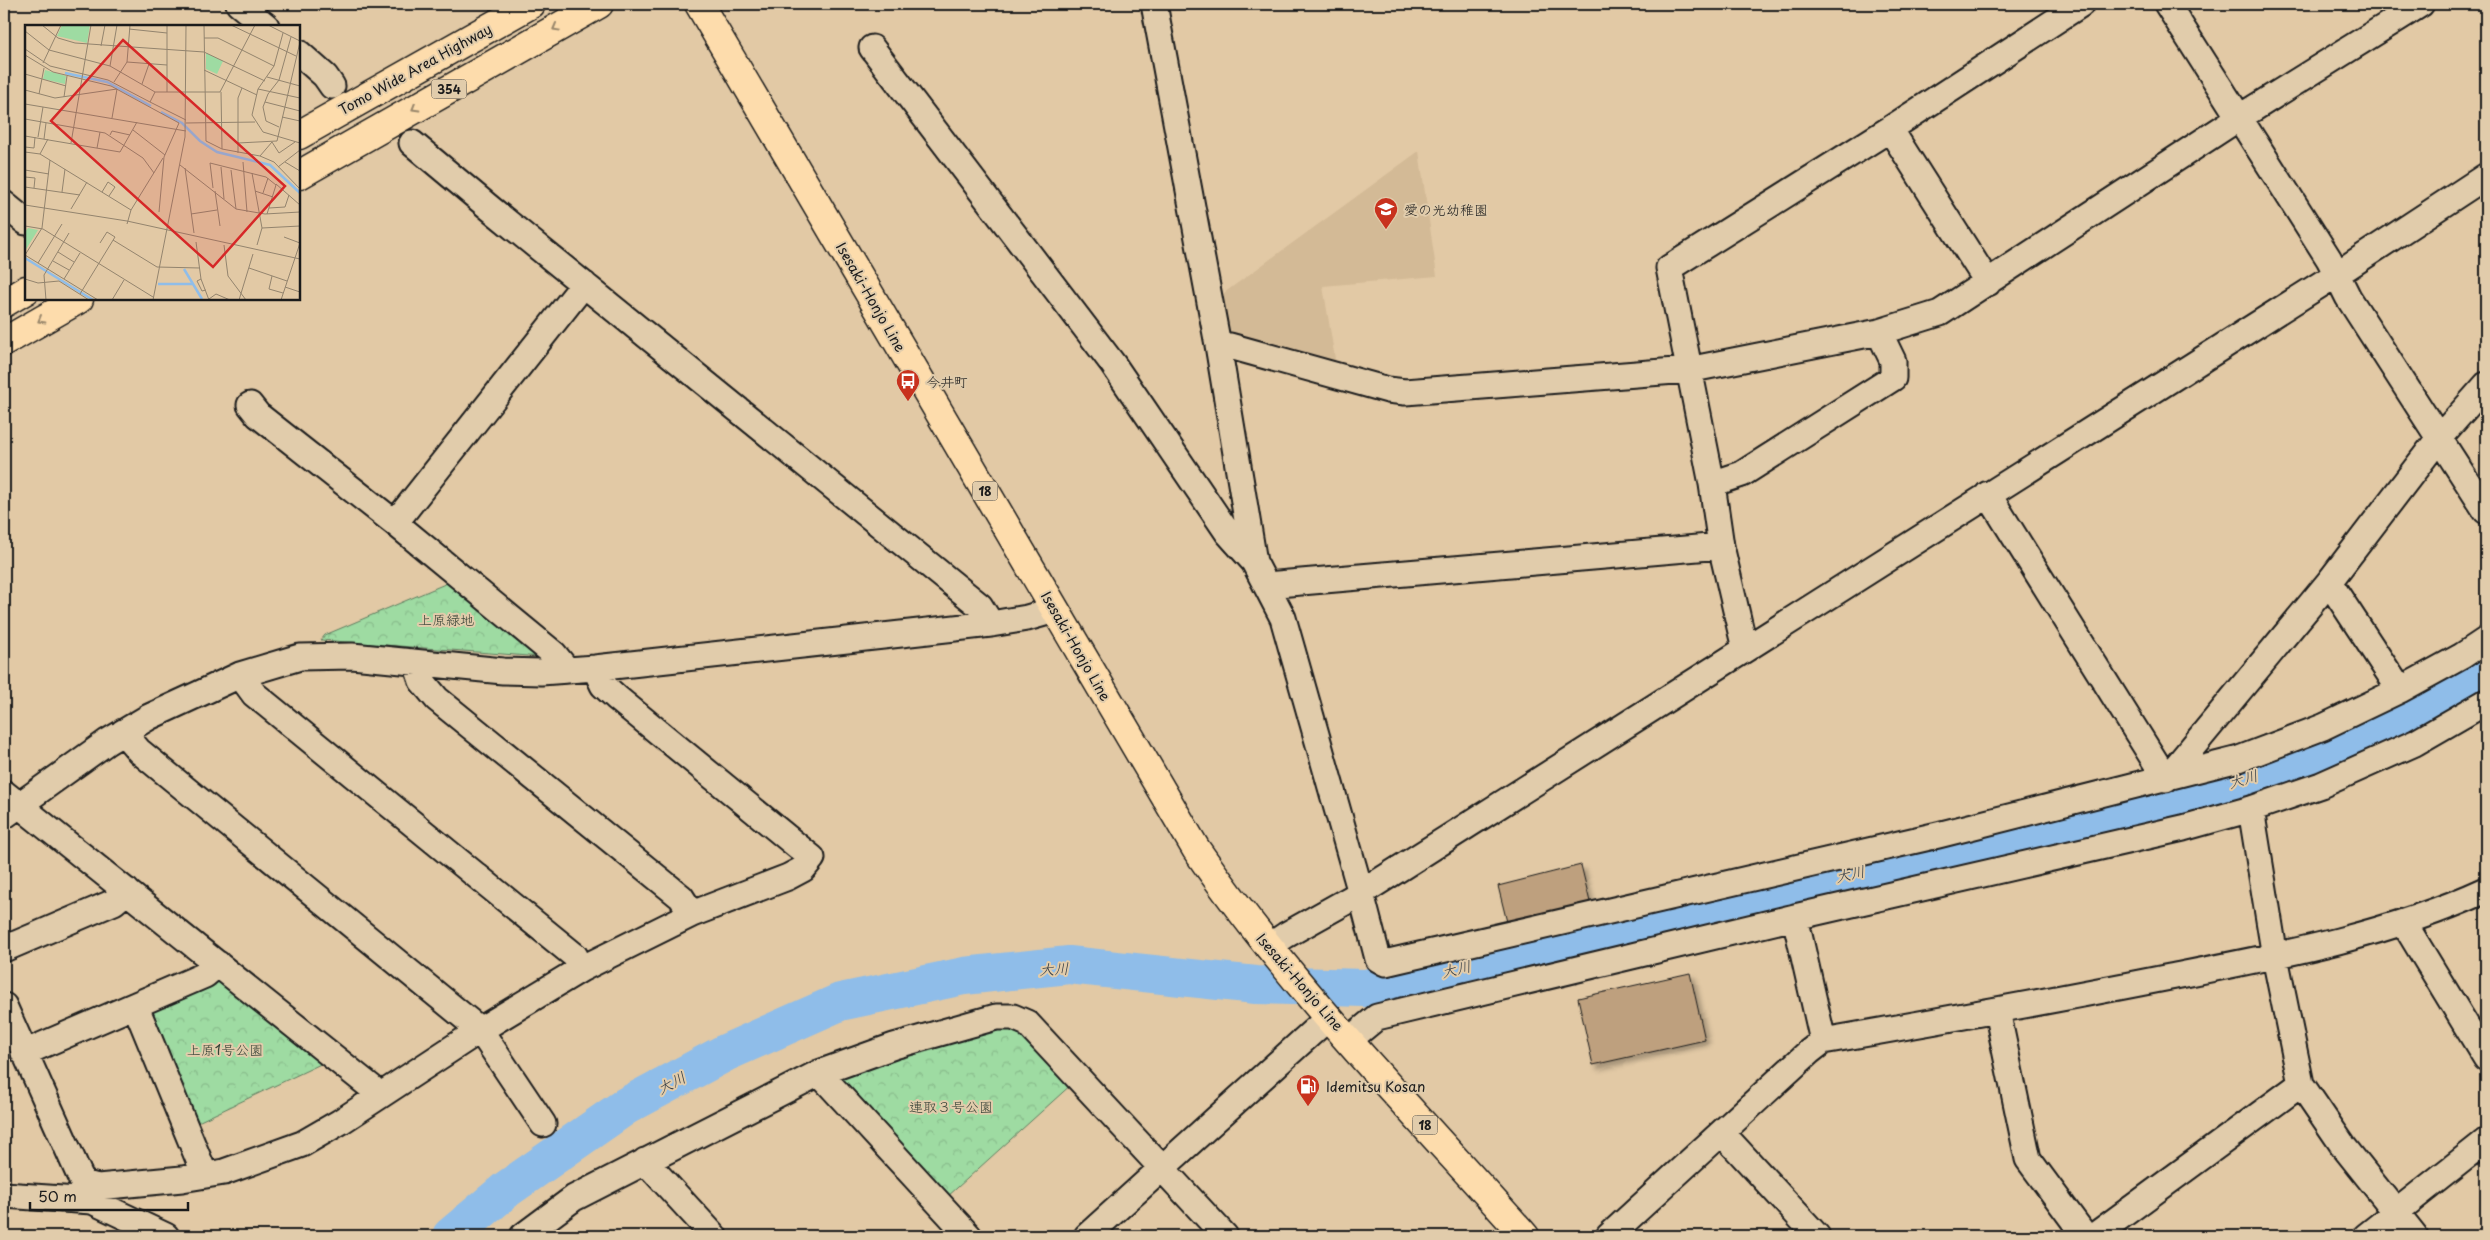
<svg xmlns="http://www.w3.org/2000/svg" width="2490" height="1240" viewBox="0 0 2490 1240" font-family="'Playpen Sans','Klee One',sans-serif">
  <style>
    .built { fill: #d3ba96 }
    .park { fill: url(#park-crowns); stroke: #5d7c5f }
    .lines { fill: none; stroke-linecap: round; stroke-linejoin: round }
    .river { stroke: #8fbde9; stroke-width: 38 }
    .building { fill: #bea07e; stroke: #1c1c1c; filter: url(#shadow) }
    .minor-casing { stroke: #1c1c1c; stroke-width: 29 }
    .major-casing { stroke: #1c1c1c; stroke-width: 31 }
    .highway-casing { stroke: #1c1c1c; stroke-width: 31 }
    .minor { stroke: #e1ccab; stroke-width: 25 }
    .major { stroke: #fddcac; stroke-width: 28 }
    .highway { stroke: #fddcac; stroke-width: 28 }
    .oneway { stroke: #98866b }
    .labels { text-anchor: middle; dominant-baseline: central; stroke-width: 4; stroke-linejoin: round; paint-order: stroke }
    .shield { fill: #e1ccab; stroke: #575147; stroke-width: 1 }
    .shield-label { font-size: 12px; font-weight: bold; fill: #1c1c1c }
    .street-label { font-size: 14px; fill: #1c1c1c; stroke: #e1ccab }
    .poi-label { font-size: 14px; fill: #1c1c1c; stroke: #e1ccab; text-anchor: start }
    .park-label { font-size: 14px; fill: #364237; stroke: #e1ccab }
    .water-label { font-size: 15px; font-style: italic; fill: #333c45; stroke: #e1ccab }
    .inset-river { fill: none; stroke: #8fbde9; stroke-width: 2.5 }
    .inset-road { fill: none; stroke: #93846e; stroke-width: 1 }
    .view { fill: #d62828; fill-opacity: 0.15; stroke: #d62828; stroke-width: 2.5 }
    .inset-edge { fill: none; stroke: #1c1c1c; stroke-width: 2.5 }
  </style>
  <defs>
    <pattern id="park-crowns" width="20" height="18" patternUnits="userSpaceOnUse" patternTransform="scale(1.25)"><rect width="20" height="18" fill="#9edba2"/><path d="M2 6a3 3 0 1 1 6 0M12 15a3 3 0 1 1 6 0" fill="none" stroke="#88bb8b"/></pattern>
    <filter id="shadow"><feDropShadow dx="4.5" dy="4.5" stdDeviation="2.5" flood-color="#0004"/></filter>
  </defs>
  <rect width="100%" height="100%" fill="#e2c9a5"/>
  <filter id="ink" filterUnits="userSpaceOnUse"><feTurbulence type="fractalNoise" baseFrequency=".02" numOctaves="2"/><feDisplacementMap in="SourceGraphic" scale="10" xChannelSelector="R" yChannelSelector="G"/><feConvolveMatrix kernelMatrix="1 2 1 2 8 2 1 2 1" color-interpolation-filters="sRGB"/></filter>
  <g filter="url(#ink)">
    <!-- built -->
    <path class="built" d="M1419 151 1437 276 1323 286 1336 365 1232 337 1225 329 1217 298Z"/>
    <!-- park -->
    <path class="park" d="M452 581 541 657 321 640 325 635Z
      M217 979 327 1061 198 1122 151 1017 157 1005Z
      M1009 1026 1022 1028 1073 1083 947 1197 840 1081 846 1073Z"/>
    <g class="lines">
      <!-- river -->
      <path class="river" d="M451 1236 507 1189 626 1106 725 1053 840 1002 964 976 1069 965 1256 985 1365 988 1454 969 1734 897 1879 868 2079 824 2208 788 2305 760 2390 724 2486 666"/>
    </g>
    <!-- building -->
    <path class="building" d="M1581 865 1590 902 1507 922 1498 886Z
      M1690 973 1705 1040 1593 1065 1578 998Z"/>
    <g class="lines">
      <!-- minor casing -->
      <g class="minor-casing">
        <path id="minor" d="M239 4 266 26
          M1154 4 1218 345 1254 562
          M2167 4 2329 259 2348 297 2486 511
          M872 48 1113 364 1228 533 1254 562 1283 618 1361 893 1378 959 1385 963 1938 835 2239 759 2323 727 2400 690 2462 656 2486 640
          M299 53 325 76 332 86
          M1890 129 1988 283
          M412 143 491 209 980 606 991 624
          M4 204 26 222
          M1218 345 1230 346 1388 390 1405 392 1688 370 1879 332 1940 313 2240 117 2421 4
          M250 405 258 415 395 523 554 654 567 670
          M1712 484 1742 474 1893 378V361L1879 332
          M1988 494 2166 779 2329 582 2439 438 2486 385
          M395 523 584 284
          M2329 582 2400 690
          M1266 585 1721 546
          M1745 649 1721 546 1712 484 1669 268 1890 129 2081 4
          M416 663 422 681 437 699 681 897 692 914
          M240 675 254 694 575 956 581 969
          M123 732 139 751 480 1030 543 1124
          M4 793 371 1087 379 1096
          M2251 809 2275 957 2301 1084 2344 1147 2415 1236
          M4 816 107 742 149 717 240 675 300 657 352 656 503 671 541 672 595 668 991 624 1027 618 1055 610
          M2404 923 2486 1058
          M1268 947 1286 935 1361 893 2337 274 2486 176
          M4 949 114 902 127 891
          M4 1006 83 1183 98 1187 182 1179 224 1172 302 1144 340 1122 480 1030 581 969 692 914 788 877 803 869 812 858 617 698 603 685 595 668
          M136 1007 205 1175
          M1997 1011 2028 1159 2085 1236
          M1349 1040 1377 1017 1795 917
          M1823 1041 1795 917 2183 828 2251 809 2321 785 2415 743 2486 702
          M24 1053 205 975 218 964
          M819 1073 969 1236
          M1722 1133 1817 1236
          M645 1161 714 1236
          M4 1195 92 1201 98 1187
          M92 1201 166 1236
          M523 1236 574 1198 819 1073 894 1046 996 1017H1013L1027 1023 1225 1236
          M1087 1236 1329 1017
          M1609 1236 1809 1052 1823 1041C1939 1021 2054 1000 2170 977 2277 956 2386 936 2486 890
          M2094 1236 2301 1084
          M2366 1236 2486 1141"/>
      </g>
      <!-- major casing -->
      <g class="major-casing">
        <path id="major" d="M699 4 1196 849C1292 988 1412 1110 1525 1236"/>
      </g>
      <!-- highway casing -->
      <g class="highway-casing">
        <path id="highway" d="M299 135 531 4
          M299 175 599 4
          M4 303 26 290
          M4 342 79 299"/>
      </g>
      <!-- minor -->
      <use href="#minor" class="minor"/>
      <!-- major -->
      <use href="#major" class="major"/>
      <!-- highway -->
      <use href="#highway" class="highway"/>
    </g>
    <!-- one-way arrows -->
    <defs><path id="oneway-chevron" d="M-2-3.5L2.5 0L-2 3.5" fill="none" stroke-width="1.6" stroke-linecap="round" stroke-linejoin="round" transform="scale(1.25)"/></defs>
    <g class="oneway">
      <use href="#oneway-chevron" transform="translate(556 28) rotate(151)"/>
      <use href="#oneway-chevron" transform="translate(415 108) rotate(150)"/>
      <use href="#oneway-chevron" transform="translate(41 320) rotate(150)"/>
    </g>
  </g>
  <!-- icons -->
  <defs>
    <g id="school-pin" transform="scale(1.25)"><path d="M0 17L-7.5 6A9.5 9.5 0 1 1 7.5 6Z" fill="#c8321e" stroke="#e1ccab"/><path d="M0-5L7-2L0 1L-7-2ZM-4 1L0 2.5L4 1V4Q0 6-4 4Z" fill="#fff"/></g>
    <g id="bus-pin" transform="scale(1.25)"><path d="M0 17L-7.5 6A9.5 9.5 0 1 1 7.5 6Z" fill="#c8321e" stroke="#e1ccab"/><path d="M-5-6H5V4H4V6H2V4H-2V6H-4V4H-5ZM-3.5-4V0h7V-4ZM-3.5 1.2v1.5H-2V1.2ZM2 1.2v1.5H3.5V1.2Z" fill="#fff"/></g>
    <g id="fuel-pin" transform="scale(1.25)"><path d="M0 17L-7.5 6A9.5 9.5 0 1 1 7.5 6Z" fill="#c8321e" stroke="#e1ccab"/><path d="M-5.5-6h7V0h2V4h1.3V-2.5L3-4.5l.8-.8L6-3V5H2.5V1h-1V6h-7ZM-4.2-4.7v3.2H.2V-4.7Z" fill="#fff"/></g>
  </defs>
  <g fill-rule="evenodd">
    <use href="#school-pin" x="1386" y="209"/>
    <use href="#bus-pin" x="908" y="381"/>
    <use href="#fuel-pin" x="1308" y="1086"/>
  </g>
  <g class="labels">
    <!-- shield labels -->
    <g class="shield">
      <rect x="431.5" y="79.5" width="35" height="19" rx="4"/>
      <rect x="972.5" y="481.5" width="25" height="19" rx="4"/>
      <rect x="1412.5" y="1115.5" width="25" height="19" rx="4"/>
    </g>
    <g class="shield-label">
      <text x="449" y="89">354</text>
      <text x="985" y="491">18</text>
      <text x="1425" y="1125">18</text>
    </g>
    <!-- street labels -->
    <g class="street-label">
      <text transform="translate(415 69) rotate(-29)">Tomo Wide Area Highway</text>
      <text transform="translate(871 297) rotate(60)">Isesaki-Honjo Line</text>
      <text transform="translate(1076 646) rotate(60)">Isesaki-Honjo Line</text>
      <text transform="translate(1300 982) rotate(49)">Isesaki-Honjo Line</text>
    </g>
    <!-- poi labels -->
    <g class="poi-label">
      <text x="1404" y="209">愛の光幼稚園</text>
      <text x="926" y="381">今井町</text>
      <text x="1326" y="1086">Idemitsu Kosan</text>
    </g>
    <!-- park labels -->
    <g class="park-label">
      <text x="446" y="619">上原緑地</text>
      <text x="225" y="1049">上原1号公園</text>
      <text x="951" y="1106">連取３号公園</text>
    </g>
    <!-- water labels -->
    <g class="water-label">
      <text transform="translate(2243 778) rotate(-16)">大川</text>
      <text transform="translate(1850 873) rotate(-12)">大川</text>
      <text transform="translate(1054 968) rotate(-3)">大川</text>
      <text transform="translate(1456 968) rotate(-13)">大川</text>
      <text transform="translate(671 1082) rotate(-28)">大川</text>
    </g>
  </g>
  <!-- overview -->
  <g transform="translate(25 25)">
    <rect width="275" height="275" fill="#e2c9a5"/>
    <path d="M37 0H65L62 18 32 11ZM181 28 198 36 192 49 181 44ZM20 45 41 51 40 59 18 54ZM3 203 13 205 0 226V207Z" fill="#9edba2"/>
    <path class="inset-river" d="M40 48 82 57 126 81M136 87 157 98 175 116 192 127 245 140 275 168M0 233 68 275M159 244 177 274M133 259H168"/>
    <path class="inset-road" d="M17 0 33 13 50 18 179 27 240 56M142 0V67M179 0 181 116 197 124 235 131 249 137 275 164M206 0 271 31M243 0 275 16M104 4 142 8M0 6 24 25 85 41 130 67H195L230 0M258 8 249 41 233 64 227 90 238 107 275 118M179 13H193L249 41M76 21 80 0M0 24 25 41 83 55 125 77 130 67M0 30 28 47 86 61 154 98 139 132 134 187M102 37 142 40M18 38 36 0M85 41 92 0M179 45 232 70M0 49 41 61M242 52 275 61M89 57 102 37 105 0M117 59 124 39M233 64 275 73M0 65 30 73 92 64 87 93M196 67 197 124M14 69 19 43M39 72 42 51M125 77 161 95M240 77 275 86M0 79 161 106M257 92 275 96M0 94 80 108 118 133 129 148M161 98 230 97M254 102 241 96 238 82 243 69 254 55 266 12M108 105 140 130M85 110 87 106 105 110M0 111 95 127 112 97M13 112 18 82M19 114 21 98M46 118 66 0M213 118 252 116 275 17M0 122 9 123 10 112M72 123 75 107M0 127 15 129 106 185M213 128V73L217 63M15 129 23 114M235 131 247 117 254 128 270 117M218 137 222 187M260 137 275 146M155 140 211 184 240 189 275 187M196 142 199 174M253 142 275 125M160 143 169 208M0 145 24 149M206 145 211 184M227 148 237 203 232 220M0 152 10 153 9 163M251 159 275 180M0 162 55 170M188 163 185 138 241 152 251 160 242 189M190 166 195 201M230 166 248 172M37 167 40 144M77 167 83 157 90 162 84 171M238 168 243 153M0 180 102 196 275 234M244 183 260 182 264 170M46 184 62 157M166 189 192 185M102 199 106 185 138 133M0 201 18 204 128 272M237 203 275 201M259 212 275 218M88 215 132 242 175 243M171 217 176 254 184 275M199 220 203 251 221 275M33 227 49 237M0 230 17 203 25 135M0 230 73 275M28 236 44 245M13 238 37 199M224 243 262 256M247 251 244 264 258 268M0 254 13 258 34 256 64 275M39 254 55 228M176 254 172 256 177 266 181 265M260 262 275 267M55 269 90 212 82 207 75 218M184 274 191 269 205 275M21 275 19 250 44 208M87 275 99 255M128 275 160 112 161 0M214 275 228 229M256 275 275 218"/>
    <path class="view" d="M98 15 260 161 188 242 26 96Z"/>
    <rect width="275" height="275" class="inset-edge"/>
  </g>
  <!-- margin -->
  <rect width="2490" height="1240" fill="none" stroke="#e1ccab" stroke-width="20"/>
  <rect x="10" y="10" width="2470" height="1220" fill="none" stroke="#1c1c1c" stroke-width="2" filter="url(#ink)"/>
  <!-- scale -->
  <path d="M30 1202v8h158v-8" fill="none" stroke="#1c1c1c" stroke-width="2.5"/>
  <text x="38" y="1202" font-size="15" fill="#1c1c1c" stroke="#e1ccab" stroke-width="4" paint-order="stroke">50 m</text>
</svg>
